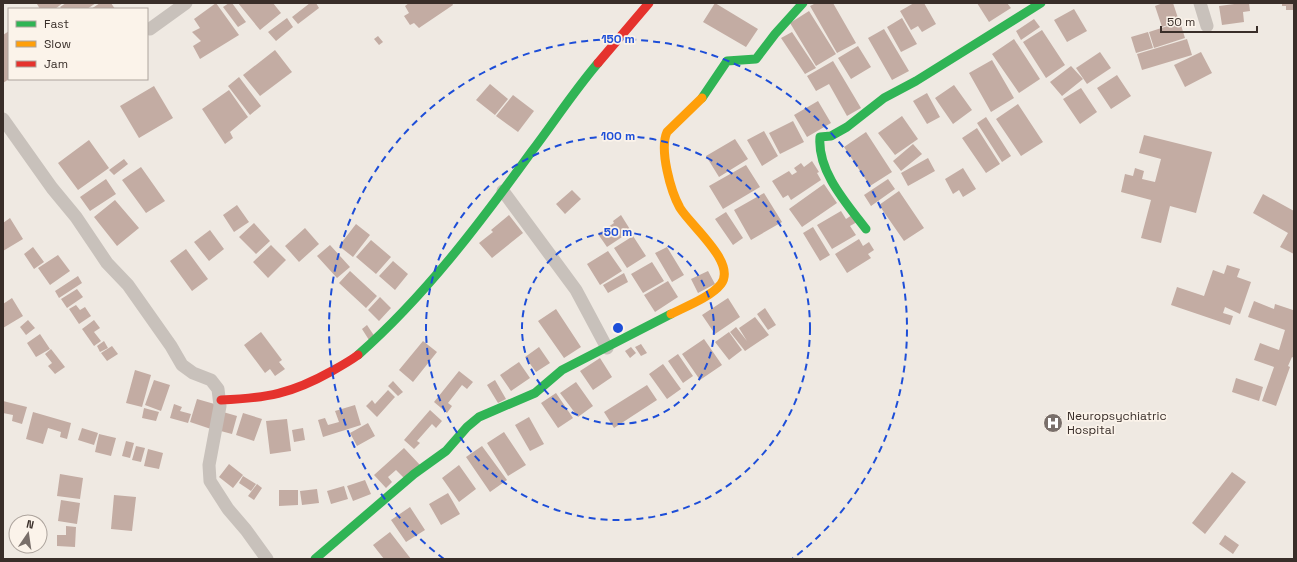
<svg xmlns="http://www.w3.org/2000/svg" width="1297" height="562" viewBox="0 0 1297 562" font-family="'Space Grotesk',sans-serif">
  <style>
    .building { fill: #c3aca3 }
    .lines { fill: none; stroke-linecap: round; stroke-linejoin: round }
    .street { stroke: #c8c1bb; stroke-width: 13 }
    .fast { stroke: #30b455; stroke-width: 9 }
    .slow { stroke: #ff9f0a; stroke-width: 9 }
    .jam { stroke: #e5322d; stroke-width: 9 }
    .ring { fill: none; stroke: #1d4ed8; stroke-width: 2; stroke-dasharray: 7 5 }
    .labels { text-anchor: middle; dominant-baseline: central; stroke-width: 3.5; stroke-linejoin: round; paint-order: stroke }
    .poi-label { font-size: 12px; fill: #392e29; stroke: #fbf3ea; text-anchor: start }
    .centre { fill: #1d4ed8; stroke: #fbf3ea; stroke-width: 2 }
    .ring-label { font-size: 12px; text-anchor: middle; font-weight: bold; fill: #1d4ed8; stroke: #fbf3ea; stroke-width: 3.5; stroke-linejoin: round; paint-order: stroke }
  </style>
  <rect width="100%" height="100%" fill="#efe9e2"/>
  <!-- building -->
  <path class="building" d="M38 3H63L55 9H40L37 4Z
    M66 3H96L87 9H62L60 7Z
    M100 3H111L115 9H91Z
    M216 3 239 35 200 59 193 46 201 41 192 32 200 28 194 19Z
    M229 3H232L246 22 238 27 223 7Z
    M238 3H273L281 13 260 30Z
    M310 3H316L319 8 298 24 292 17Z
    M409 3H452L453 5 419 28 414 23 410 25 404 16 409 13 405 6Z
    M715 3 758 29 746 47 703 22Z
    M816 3H833L856 43 837 53 810 6Z
    M914 3H924L936 24 922 32 918 26 911 30 900 11Z
    M977 3H1007L1011 8 989 22Z
    M1163 3H1173L1179 21 1162 27 1155 6Z
    M1242 3H1249L1250 11 1243 12 1244 22 1222 25 1219 6Z
    M1282 3H1294V10H1286V6H1282Z
    M1074 9 1087 31 1067 42 1054 20Z
    M809 11 836 54 816 66 790 23Z
    M287 18 293 27 276 41 268 32Z
    M902 18 917 44 901 52 887 27Z
    M1034 19 1040 27 1021 40 1016 31Z
    M1180 22 1185 38 1154 48 1149 32Z
    M884 29 909 71 892 80 868 38Z
    M1042 30 1065 65 1046 78 1023 42Z
    M9 31V79L3 83V35Z
    M792 32 816 68 805 74 781 38Z
    M1148 32 1153 48 1136 53 1131 37Z
    M378 36 383 42 379 45 374 39Z
    M1014 39 1040 79 1019 93 992 54Z
    M1187 39 1192 55 1142 70 1137 54Z
    M858 46 871 67 851 79 838 58Z
    M275 50 292 72 260 96 243 75Z
    M1100 52 1111 68 1087 84 1076 68Z
    M1201 52 1212 73 1185 87 1174 65Z
    M992 60 1014 98 991 112 969 73Z
    M833 61 861 108 847 116 829 84 816 91 807 76Z
    M1071 66 1083 79 1062 96 1050 82Z
    M1117 75 1131 96 1111 109 1097 88Z
    M239 77 261 106 250 115 228 86Z
    M490 84 508 99 495 115 476 100Z
    M954 85 972 110 953 124 935 98Z
    M154 86 173 118 139 138 120 106Z
    M1081 88 1097 112 1080 124 1063 99Z
    M229 90 248 117 230 132 233 138 225 144 202 109Z
    M927 93 940 117 927 124 913 101Z
    M513 95 534 111 518 132 496 116Z
    M818 101 831 123 807 137 794 115Z
    M1018 104 1043 142 1021 156 996 119Z
    M902 116 918 139 895 155 878 133Z
    M986 117 1011 156 1002 162 977 123Z
    M793 121 804 142 780 154 769 133Z
    M977 128 1000 164 986 173 962 138Z
    M764 131 778 156 762 166 747 140Z
    M866 132 892 172 870 186 844 147Z
    M1144 135 1212 152 1196 213 1170 206 1161 243 1141 238 1151 200 1121 192 1125 174 1133 176 1135 168 1144 171 1142 179 1155 182 1161 159 1139 153Z
    M735 139 748 159 719 177 706 156Z
    M89 140 109 168 78 190 58 163Z
    M913 144 922 154 901 171 893 161Z
    M928 158 935 171 908 186 901 173Z
    M124 159 128 164 114 175 109 170Z
    M812 161 819 172 817 173 821 180 791 200 788 195 783 198 772 181 789 171 792 175 797 172 794 168 801 163 804 167Z
    M746 165 760 187 723 209 709 186Z
    M141 167 165 201 146 213 122 180Z
    M963 168 976 189 963 197 959 190 953 194 945 179Z
    M106 179 116 194 90 211 80 197Z
    M888 179 895 189 871 206 864 195Z
    M824 184 837 203 802 227 789 209Z
    M572 190 581 199 565 214 556 204Z
    M899 191 924 228 904 241 879 205Z
    M764 193 782 222 751 240 734 210Z
    M1263 194 1294 211V254L1280 247 1288 233 1253 213Z
    M115 200 139 228 117 246 94 217Z
    M237 205 249 222 234 232 223 215Z
    M841 211 846 219 852 215 857 222 850 226 856 235 832 249 817 225Z
    M726 212 743 238 733 245 715 219Z
    M509 215 523 233 492 258 479 243 493 232 491 230Z
    M621 215 631 231 607 247 598 234 614 223 613 221Z
    M10 218 23 239 3 251V223Z
    M254 223 270 241 256 254 239 237Z
    M356 224 370 235 353 257 339 246Z
    M813 227 830 255 820 261 803 233Z
    M305 228 319 244 299 262 285 246Z
    M210 230 224 249 209 261 194 242Z
    M633 236 646 256 627 268 614 248Z
    M859 239 863 246 869 242 874 250 868 254 871 258 847 273 835 254Z
    M371 240 391 257 376 274 356 257Z
    M271 245 286 260 268 278 253 262Z
    M330 245 350 267 337 278 317 256Z
    M33 247 44 262 34 269 24 254Z
    M667 247 684 275 672 282 655 253Z
    M186 249 208 279 192 291 170 261Z
    M608 251 622 271 600 285 587 264Z
    M58 255 70 271 50 285 38 268Z
    M393 261 408 274 395 290 379 276Z
    M652 262 664 281 643 293 631 274Z
    M1227 265 1240 269 1237 277 1251 282 1240 314 1225 307 1223 313 1233 316 1230 325 1171 305 1177 287 1204 296 1213 270 1224 274Z
    M350 271 377 296 366 308 339 283Z
    M708 271 715 284 698 293 691 279Z
    M624 273 628 282 608 293 603 285Z
    M78 276 82 283 59 298 55 291Z
    M668 281 678 297 655 312 644 295Z
    M77 289 83 297 67 308 61 299Z
    M380 297 391 308 379 321 368 310Z
    M12 298 23 316 3 328V304Z
    M728 298 740 317 715 334 702 315Z
    M1254 301 1274 309 1275 304 1293 310 1294 307V358L1292 357 1288 366 1290 367 1276 406 1262 401 1274 367 1254 360 1260 343 1279 350 1285 330 1248 317Z
    M76 305 80 310 85 307 91 316 79 324 69 309Z
    M765 308 776 325 768 330 757 314Z
    M556 309 581 347 564 358 538 321Z
    M755 317 769 335 745 351 730 332 736 327 747 341 739 328Z
    M28 320 35 328 26 335 20 327Z
    M94 320 100 328 94 332 101 341 94 346 82 329Z
    M367 325 375 337 369 340 362 329Z
    M261 332 282 360 279 362 285 369 275 376 270 369 265 373 244 345Z
    M729 332 742 350 729 360 715 342Z
    M40 334 50 349 36 357 27 343Z
    M704 339 722 365 700 380 682 354Z
    M104 341 108 348 100 352 97 346Z
    M423 341 437 352 413 382 399 370Z
    M641 344 647 353 641 356 635 347Z
    M112 346 118 354 107 361 101 353Z
    M539 347 550 363 536 372 525 357Z
    M631 347 636 353 630 358 625 351Z
    M51 349 65 367 55 374 48 366 52 363 45 354Z
    M678 354 693 376 683 383 668 361Z
    M600 358 612 377 593 390 580 371Z
    M519 362 530 378 511 391 500 375Z
    M663 364 681 389 667 399 649 374Z
    M135 370 151 375 142 407 126 403Z
    M459 371 473 382 467 389 462 385 448 403 452 406 447 413 434 402Z
    M1236 378 1263 387 1259 401 1232 392Z
    M154 380 170 385 161 411 145 405Z
    M495 380 506 399 498 403 487 385Z
    M393 381 403 392 398 396 388 386Z
    M576 382 593 406 578 417 560 393Z
    M647 385 657 400 614 428 604 412Z
    M388 390 395 397 377 417 366 406 372 400 375 404Z
    M556 393 573 418 558 428 541 403Z
    M197 399 218 405 211 429 190 422Z
    M3 401 27 407 22 424 12 421 13 415 3 413Z
    M174 404 182 407 180 411 191 414 188 423 170 418Z
    M355 405 361 425 323 437 318 420 325 418 328 425 339 422 335 411Z
    M144 408 159 412 156 421 142 418Z
    M430 410 442 421 436 428 432 424 417 441 420 443 414 449 404 440Z
    M33 412 71 423 67 439 60 437 61 432 48 428 43 444 26 439Z
    M223 412 237 416 232 434 217 430Z
    M243 413 262 419 254 441 236 435Z
    M529 417 544 444 530 451 515 425Z
    M287 419 291 451 270 454 266 421Z
    M368 423 375 436 357 446 350 433Z
    M82 428 98 433 94 445 78 440Z
    M303 428 305 440 294 442 292 430Z
    M504 432 526 465 508 476 487 443Z
    M99 434 116 438 111 456 95 452Z
    M126 441 134 443 130 458 122 456Z
    M136 446 145 448 141 462 132 460Z
    M482 446 507 480 490 492 466 457Z
    M404 448 420 465 404 478 396 470 388 477 392 482 386 488 374 475Z
    M148 449 163 453 159 469 144 466Z
    M229 464 243 475 233 488 219 477Z
    M459 465 476 489 459 502 442 478Z
    M1232 472 1246 482 1205 534 1192 523Z
    M60 474 83 478 80 499 57 496Z
    M243 476 256 484 251 491 239 483Z
    M365 480 371 494 353 501 347 486Z
    M257 484 262 488 254 500 248 496Z
    M344 486 348 499 331 504 327 491Z
    M317 489 319 503 302 505 300 491Z
    M279 490H298V505L279 506Z
    M448 493 460 514 441 525 429 504Z
    M114 495 136 497 132 531 111 529Z
    M61 500 80 503 77 524 58 521Z
    M410 507 425 530 406 542 391 520Z
    M66 526 76 527 75 547 57 546V535H66Z
    M390 532 411 559H384L373 545Z
    M1225 535 1239 545 1233 554 1219 544Z"/>
  <g class="lines">
    <!-- street -->
    <path class="street" d="M1200 3 1207 26
      M150 29 186 3
      M3 119 52 188 76 217 107 263 128 285 171 346 182 365 193 373 211 380 218 389 220 406 209 465 210 481 228 509 246 530 267 559
      M503 191 576 290 607 348"/>
    <!-- fast -->
    <path class="fast" d="M702 98 727 61 756 59 775 34 803 3
      M866 229C847 204 817 171 820 137L831 136 847 127 884 98 916 81 1041 3
      M358 355C425 296 480 223 532 151 554 122 574 91 598 63
      M315 559 414 474 446 451 467 427 479 417 535 393 562 370 671 314"/>
    <!-- slow -->
    <path class="slow" d="M671 314C685 307 711 297 721 284 737 263 691 226 680 208 671 192 659 150 667 132L702 98"/>
    <!-- jam -->
    <path class="jam" d="M598 63 649 3
      M221 400C267 398 291 394 332 371 341 366 350 361 358 355"/>
  </g>
  <!-- distance rings -->
  <g class="ring">
    <circle cx="618" cy="328" r="96"/>
    <circle cx="618" cy="328" r="192"/>
    <path d="M444 559A289 289 0 1 1 792 559"/>
  </g>
  <!-- icons -->
  <defs>
    <g id="hospital-disc" transform="scale(1)"><circle r="9.5" fill="#796f6a" stroke="#fbf3ea"/><path d="M-5-5h3v3.5h4V-5h3V5h-3V1.5h-4V5h-3Z" fill="#fff"/></g>
  </defs>
  <g fill-rule="evenodd">
    <use href="#hospital-disc" x="1053" y="423"/>
  </g>
  <g class="labels">
    <!-- poi labels -->
    <g class="poi-label">
      <text x="1067" y="416">Neuropsychiatric<tspan x="1067" dy="14">Hospital</tspan></text>
    </g>
  </g>
  <circle cx="618" cy="328" r="6" class="centre"/>
  <g class="ring-label">
    <text x="618" y="43">150 m</text>
    <text x="618" y="140">100 m</text>
    <text x="618" y="236">50 m</text>
  </g>
  <!-- border -->
  <rect width="1297" height="562" fill="none" stroke="#392e29" stroke-width="8"/>
  <!-- legend -->
  <rect x="8" y="8" width="140" height="72" fill="#fbf3ea" stroke="#ada49d"/>
  <rect x="16" y="21" width="20" height="6" fill="#30b455" stroke="#ada49d"/>
  <text x="44" y="28" font-size="12" fill="#392e29">Fast</text>
  <rect x="16" y="41" width="20" height="6" fill="#ff9f0a" stroke="#ada49d"/>
  <text x="44" y="48" font-size="12" fill="#392e29">Slow</text>
  <rect x="16" y="61" width="20" height="6" fill="#e5322d" stroke="#ada49d"/>
  <text x="44" y="68" font-size="12" fill="#392e29">Jam</text>
  <!-- north arrow -->
  <g transform="translate(28 534) rotate(13)"><circle r="19" fill="#fbf3ea" stroke="#ada49d"/>
  <path d="M0-3L7 15L0 10L-7 15Z" fill="#796f6a"/>
  <text y="-6" font-size="11" font-weight="bold" text-anchor="middle" fill="#392e29">N</text>
  </g>
  <!-- scale -->
  <path d="M1161 26v6h96v-6" fill="none" stroke="#392e29" stroke-width="2"/>
  <text x="1167" y="26" font-size="12" fill="#392e29" stroke="#fbf3ea" stroke-width="3" paint-order="stroke">50 m</text>
</svg>
